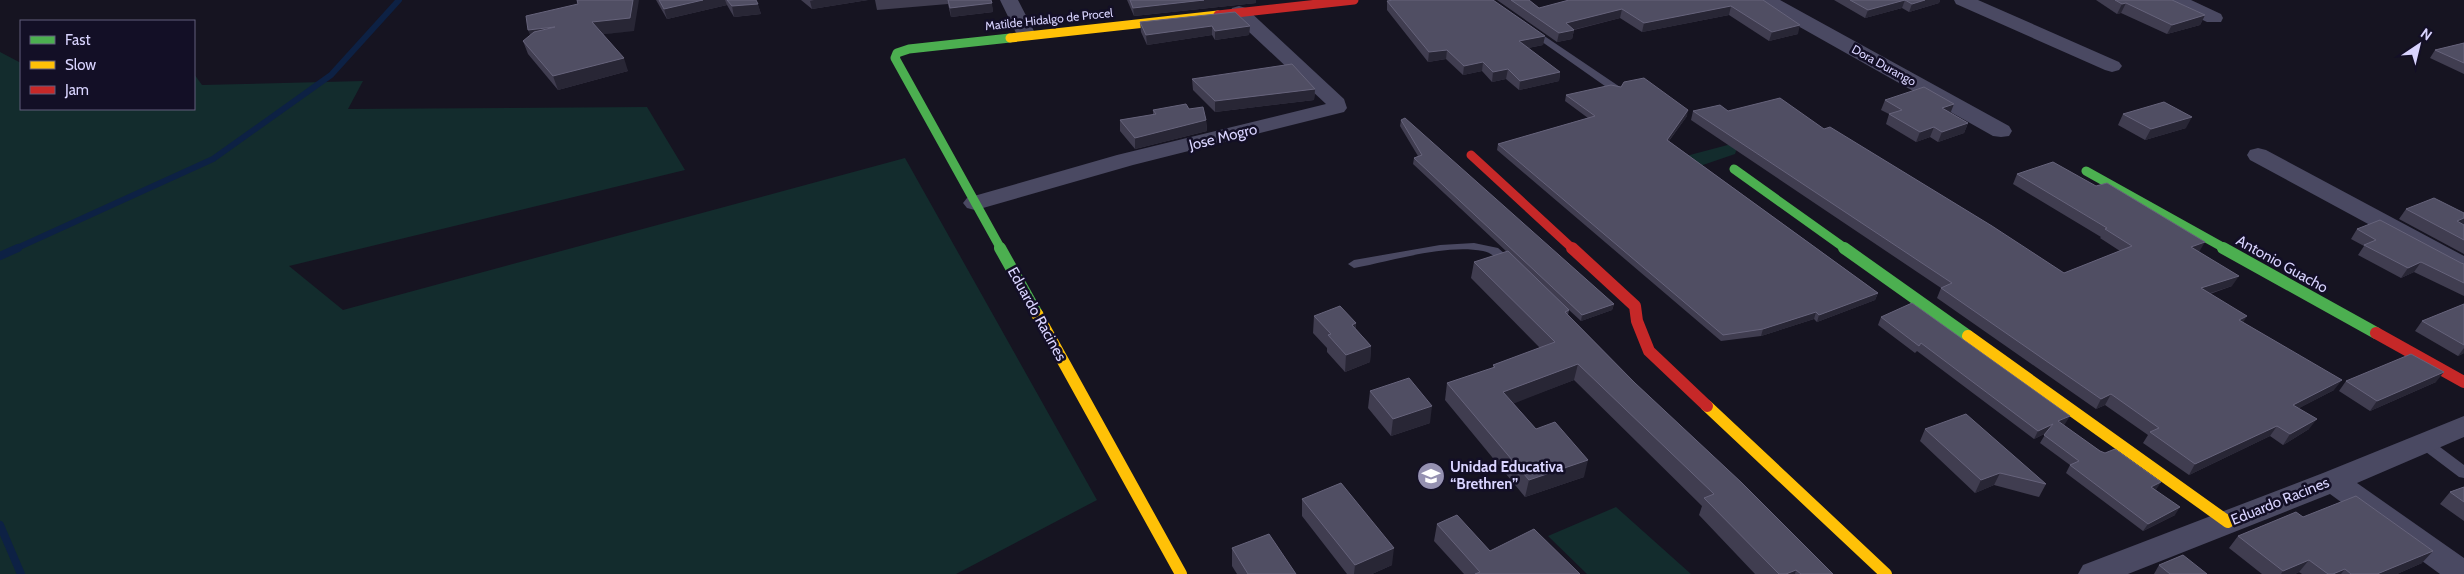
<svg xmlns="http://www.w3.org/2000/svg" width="2464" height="574" viewBox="0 0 2464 574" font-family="Cabin,sans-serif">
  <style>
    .green { fill: #132c2d }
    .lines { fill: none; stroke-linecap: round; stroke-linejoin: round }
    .stream-far1 { stroke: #0d2144; stroke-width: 6 }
    .stream { stroke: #0d2144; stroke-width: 8 }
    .lane { fill: #4a4962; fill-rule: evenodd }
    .street { fill: #4a4962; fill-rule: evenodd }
    .fast-far1 { stroke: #4caf50; stroke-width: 9 }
    .fast { stroke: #4caf50; stroke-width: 12 }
    .slow-far1 { stroke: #ffc107; stroke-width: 9 }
    .slow { stroke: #ffc107; stroke-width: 12 }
    .jam-far1 { stroke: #c62828; stroke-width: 9 }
    .jam { stroke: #c62828; stroke-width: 12 }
    .wall { fill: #403d50 }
    .shaded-wall { fill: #282635 }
    .building { fill: #504e63; stroke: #66637b }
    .labels { text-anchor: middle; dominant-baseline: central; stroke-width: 5; stroke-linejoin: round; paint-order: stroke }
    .far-street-label { font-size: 12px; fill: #d9d4ff; stroke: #130f26 }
    .street-label { font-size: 15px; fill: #d9d4ff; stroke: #130f26 }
    .poi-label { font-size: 15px; font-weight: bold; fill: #d9d4ff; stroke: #130f26; text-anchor: start }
  </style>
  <rect width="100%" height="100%" fill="#161421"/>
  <!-- green -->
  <path class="green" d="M0 52 21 63V109H194V74L202 85 363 81 348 109 647 107 685 170 289 266 343 310 905 158 1097 500 956 574H0Z
    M1739 142 1735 154 1700 166 1686 156Z
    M1616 507 1691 574H1587L1548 536Z"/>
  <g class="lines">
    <!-- stream-far1 -->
    <path class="stream-far1" d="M15 249 213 159 331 75 399 0"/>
    <!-- stream -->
    <path class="stream" d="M0 256 18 248
      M0 525 21 574"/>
    <!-- lane -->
    <path class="lane" d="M1531 27 1620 87V91H1612L1528 32V28Z
      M1474 243 1498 248 1518 265 1512 269C1501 266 1495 253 1483 251 1444 244 1393 261 1354 268L1348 264 1354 260 1440 245Z
      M2423 437 2428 438 2464 465V478L2459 477 2418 446 2416 442 2418 438Z"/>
    <!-- street -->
    <path class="street" d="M1000 0H1018L1036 35 1033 39H1019Z
      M1757 0H1780L2009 126 2012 131 2009 136 2001 137 1993 136 1759 4Z
      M1954 0H1978L2119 62 2122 66 2119 70 2112 72 2105 70 1956 4Z
      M2167 0H2191L2221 14 2223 18 2221 22H2207L2169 4Z
      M1239 6 1246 8 1344 99 1347 108 1344 112 1133 165 983 208 975 210 967 208 963 203 967 198 1117 155 1326 104 1232 16 1230 12 1232 8Z
      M2258 148 2266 150 2464 256V274L2455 271 2250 160 2247 155 2250 150Z
      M2464 416V437L2357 483 2464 558V574H2440L2330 494 2128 574H2078L2083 565 2323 473Z"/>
    <!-- fast-far1 -->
    <path class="fast-far1" d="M1734 169 1846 249
      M2086 171 2226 249
      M1001 249 895 58 897 53 909 49 1010 38"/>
    <!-- fast -->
    <path class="fast" d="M1000 248 1037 314
      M1844 248 1968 336
      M2223 248 2376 333"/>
    <!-- slow-far1 -->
    <path class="slow-far1" d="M1010 38 1218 15"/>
    <!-- slow -->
    <path class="slow" d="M1037 314 1181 574
      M1968 336 2228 522
      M1707 406 1886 574"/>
    <!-- jam-far1 -->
    <path class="jam-far1" d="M1218 15 1354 0
      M1471 155 1573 249"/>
    <!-- jam -->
    <path class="jam" d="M1572 248 1635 306 1637 321 1649 351 1707 406
      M2376 333 2464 382"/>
  </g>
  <!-- wall -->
  <path class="wall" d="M656 0H756L761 14 734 17 727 5 667 19Z
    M801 0H868L812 9Z
    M875 0H991L993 12 951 17 948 4 877 10Z
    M1127 0H1256V3L1134 16Z
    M1497 0H1529L1539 8 1763 0 1798 34 1769 41 1729 15 1642 32 1620 18 1574 30 1572 39 1557 42Z
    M1834 0H1940L1939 3 1909 12 1902 8 1865 18Z
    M2096 0H2172L2205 15 2200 25 2167 34 2121 13 2117 14Z
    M1387 1 1545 36 1543 45 1528 48 1560 72 1559 81 1519 90 1506 79 1492 82 1482 71 1463 75 1446 59 1428 62 1387 10Z
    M1140 22 1250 26 1249 35 1215 40 1212 35 1147 45 1141 32Z
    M634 31 603 34 628 71 558 90 528 54 523 41Z
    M2464 43V74L2430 58 2435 50Z
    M1192 79 1315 89 1314 100 1215 112 1193 90Z
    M1566 95 1687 116 1669 141 1878 293 1875 300 1817 322 1814 319 1761 336 1721 341 1497 150 1498 144 1588 118 1565 101Z
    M1885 100 1951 113 1968 123 1964 133 1938 142 1930 137 1916 142 1886 124 1889 114 1881 110Z
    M1189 109 1206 120 1207 131 1135 149 1120 131V120L1153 115V110Z
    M1693 111H1728L1824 129 2064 273 2120 251 2100 238 2101 237 2013 184 2017 174 2199 252 2232 286 2210 294 2243 322 2334 390 2299 408 2309 429 2283 445 2270 436 2189 475 2143 443 2148 435 2105 405 2096 409 1937 298 1941 288 1691 120Z
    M2123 114 2186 128 2145 140 2118 125Z
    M1401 120 1614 304 1612 310 1581 321 1569 310 1568 315 1635 383 1833 574H1755L1699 515 1702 506 1574 380 1513 403 1536 429 1584 477 1525 497 1445 400 1447 383 1493 368V365L1540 348 1471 278 1474 262 1507 252 1413 164 1414 158 1418 156 1400 126Z
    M2406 209 2464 225V254L2399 219Z
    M2357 229 2464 264V296L2414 272 2401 278 2358 255 2364 246 2351 239Z
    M2464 304V353L2458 356 2415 331 2422 321Z
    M1314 316 1356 323V329L1371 346 1370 362 1345 372 1327 352V348L1313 333Z
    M1881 317 2065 424 2063 425 2156 490 2175 515 2143 531 2066 473 2070 465 2040 443 2046 433 2034 439 1917 351 1915 353 1878 325Z
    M2346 381 2436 382 2370 411 2339 391Z
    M1370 391 1430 423 1391 436 1368 408Z
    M1925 429 2046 484 2039 497 1994 485 1975 493 1920 441Z
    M2464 487V521L2440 504 2450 492Z
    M1302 499 1392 565 1372 574H1347L1302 516Z
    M2303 517 2422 563 2397 574H2302L2299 572 2295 574H2262L2229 548 2238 536Z
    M1437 524 1490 551 1580 574H1464L1434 541Z
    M1232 548 1296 574H1237L1232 566Z
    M2159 565 2207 574H2154Z"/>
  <!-- shaded-wall -->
  <path class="shaded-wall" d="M633 0H639L634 31 596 35 592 22Z
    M703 0H725L727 5 667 19 664 9Z
    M814 0H868L812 9 810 1Z
    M1204 0H1256V3L1134 16 1133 8Z
    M1905 0 1902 8 1865 18 1868 10Z
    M1925 0H1940L1939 3 1909 12 1912 4Z
    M992 3 993 12 951 17 950 8Z
    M2126 3 2121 13 2117 14 2122 4Z
    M758 4 761 14 734 17 732 6Z
    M1731 6 1729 15 1642 32 1644 23Z
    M1622 9 1620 18 1572 30H1574L1572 39 1557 42 1559 33 1566 23Z
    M2205 15 2200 25 2167 34 2172 25Z
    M1800 25 1798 34 1769 41 1772 32Z
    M1212 26V35L1147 45 1146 35Z
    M1250 26 1249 35 1215 40V31Z
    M555 27 533 43 528 30Z
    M1545 36 1543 45 1518 50 1519 41Z
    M1447 50 1446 59 1428 62 1429 52Z
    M624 58 628 71 558 90 553 76Z
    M1483 62 1482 71 1463 75 1464 66Z
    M1508 69 1506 79 1492 82 1493 72Z
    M1560 72 1559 81 1519 90 1520 81Z
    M1315 89 1314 100 1215 112V101Z
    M1954 104 1950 114 1942 108Z
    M1688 110 1687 116 1665 146 1667 140Z
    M2192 117 2186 128 2145 140 2151 129Z
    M1206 120 1207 131 1135 149V138Z
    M1968 123 1964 133 1938 142 1942 132Z
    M1934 127 1930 137 1916 142 1920 132Z
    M2464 218V224L2463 226 2457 221Z
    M2205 242 2199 252 2191 247Z
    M2421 262 2414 272 2401 278 2408 268Z
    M2239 276 2232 286 2195 298 2201 288Z
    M1878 293 1875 300 1817 322 1819 315Z
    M1614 304 1612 310 1581 321 1582 315Z
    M1816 312 1814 319 1761 336 1763 329Z
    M2247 316 2241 326 2239 320Z
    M1356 323 1355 340 1352 325Z
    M1371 346 1370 362 1345 372 1346 355Z
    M2464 348V353L2458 356Z
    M1578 364 1574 380 1500 409 1503 392Z
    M2444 372 2436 382 2370 411 2377 401Z
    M2342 380 2334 390 2286 415 2293 405Z
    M2111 394 2105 405 2096 409 2101 399Z
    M1432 406 1430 423 1391 436 1393 419Z
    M2070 416 2065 424 2054 429 2058 421Z
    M2317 419 2309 429 2283 445 2290 434Z
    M2053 424 2048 432 2034 439 2038 431Z
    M2277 426 2270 436 2189 475 2195 464Z
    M1588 460 1584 477 1525 497 1529 480Z
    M2000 473 1994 485 1975 493 1981 480Z
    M2161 482 2156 490 2151 487Z
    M2180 507 2175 515 2143 531 2148 524Z
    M1394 548 1392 565 1372 574H1354L1355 565Z
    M2433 551 2422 563 2397 574H2377Z
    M2309 560 2299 572 2295 574H2281L2283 571Z
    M2345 569 2341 574H2333Z
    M1796 570 1795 574H1786Z"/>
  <!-- building -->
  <path class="building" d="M577 0H633L630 18 592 22 624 58 553 76 523 41 534 32 555 27 528 30 526 16 578 4Z
    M659 0H703L664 9Z
    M727 0H756L758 4 732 6Z
    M948 0H991L992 3 950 8Z
    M1130 0H1204L1133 8Z
    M1393 0H1493L1545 36 1519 41 1560 72 1520 81 1508 69 1493 72 1483 62 1464 66 1447 50 1429 52 1387 1Z
    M1511 0H1529L1539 8 1569 0H1763L1800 25 1772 32 1731 6 1644 23 1622 9 1566 23 1574 30 1559 33Z
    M1850 0H1925L1912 4 1905 0 1868 10Z
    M2115 0H2172L2205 15 2172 25 2126 3 2122 4Z
    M1235 12 1250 26 1215 31 1212 26 1146 35 1140 22Z
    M2464 43V63L2435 50Z
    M1292 64 1315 89 1215 101 1192 79Z
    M1644 78 1688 110 1667 140 1878 293 1819 315 1816 312 1763 329 1723 335 1498 144 1595 116 1566 95 1611 85 1621 87 1624 82Z
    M1924 87 1954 104 1942 108 1968 123 1942 132 1934 127 1920 132 1889 114 1902 110 1885 100Z
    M1780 98 1824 129 1830 127 1992 226 2064 273 2132 246 2105 229 2107 228 2017 174 2053 162 2096 186 2107 183 2205 242 2191 247 2239 276 2201 288 2247 316 2239 320 2342 380 2293 405 2317 419 2290 434 2277 426 2195 464 2150 432 2159 428 2111 394 2101 399 1941 288 1952 283 1693 111 1720 105 1728 111Z
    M2164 102 2192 117 2151 129 2123 114Z
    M1186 104 1189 109 1203 107 1206 120 1135 138 1120 120 1156 114 1153 110Z
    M1405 118 1614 304 1582 315 1414 158 1422 155 1401 120Z
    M2434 198 2464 213V218L2457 221 2464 225V240L2406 209Z
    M2380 220 2461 263 2464 264V283L2421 262 2408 268 2364 245 2376 240 2357 229Z
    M1508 251 1569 310 1565 312 1635 383 1742 483 1833 574H1801L1796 570 1786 574H1779L1704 498 1714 494 1578 364 1503 392 1536 429 1555 422 1588 460 1529 480 1447 383 1495 367 1493 365 1555 342 1474 262Z
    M1912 303 2070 416 2058 421 2100 451 2105 453 2115 449 2161 482 2151 487 2180 507 2148 524 2070 465 2079 461 2044 435 2053 424 2038 431 1921 343 1919 346 1881 317Z
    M2464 304V345L2422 321Z
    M1340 306 1356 323 1352 325 1371 346 1346 355 1328 335 1331 334 1314 316Z
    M2411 354 2444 372 2377 401 2346 381Z
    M1409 378 1432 406 1393 419 1370 391Z
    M1966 414 2046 484 2000 473 1981 480 1925 429Z
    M1341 483 1394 548 1355 565 1302 499Z
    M2464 487V502L2450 492Z
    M2356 496 2433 551 2377 574H2351L2345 569 2333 574H2328L2309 560 2283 571 2238 536 2296 512 2303 517Z
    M1457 515 1490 551 1534 529 1580 574H1475L1480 572 1437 524Z
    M1269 534 1296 574H1248L1232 548Z
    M2183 555 2207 574H2170L2159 565Z"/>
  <!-- icons -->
  <defs>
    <g id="school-disc" transform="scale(1.4375)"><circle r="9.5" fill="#9591b1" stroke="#130f26"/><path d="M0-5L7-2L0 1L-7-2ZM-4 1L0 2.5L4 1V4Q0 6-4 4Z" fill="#fff"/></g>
  </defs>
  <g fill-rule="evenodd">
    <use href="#school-disc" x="1431" y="476"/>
  </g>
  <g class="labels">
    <!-- far-street labels -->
    <g class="far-street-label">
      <text transform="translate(1049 19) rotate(-6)">Matilde Hidalgo de Procel</text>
      <text transform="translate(1884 65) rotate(29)">Dora Durango</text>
    </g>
    <!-- street labels -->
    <g class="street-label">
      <text transform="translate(1223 137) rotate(-14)">Jose Mogro</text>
      <text transform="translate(2282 264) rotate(29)">Antonio Guacho</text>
      <text transform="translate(1037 314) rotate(61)">Eduardo Racines</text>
      <text transform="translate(2280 501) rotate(-22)">Eduardo Racines</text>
    </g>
    <!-- poi labels -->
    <g class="poi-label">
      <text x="1450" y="467">Unidad Educativa<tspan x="1450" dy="17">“Brethren”</tspan></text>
    </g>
  </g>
  <!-- legend -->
  <rect x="20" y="20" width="175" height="90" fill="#130f26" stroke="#625e7d"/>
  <rect x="30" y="36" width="25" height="8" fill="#4caf50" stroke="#625e7d"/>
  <text x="65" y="45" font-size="15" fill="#d9d4ff">Fast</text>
  <rect x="30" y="61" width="25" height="8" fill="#ffc107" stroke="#625e7d"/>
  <text x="65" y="70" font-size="15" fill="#d9d4ff">Slow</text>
  <rect x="30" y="86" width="25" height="8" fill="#c62828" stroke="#625e7d"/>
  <text x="65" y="95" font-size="15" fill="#d9d4ff">Jam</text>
  <!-- north arrow -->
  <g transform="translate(2419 45) rotate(35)" stroke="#130f26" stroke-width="4" paint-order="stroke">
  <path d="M0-4L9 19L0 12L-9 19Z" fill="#d9d4ff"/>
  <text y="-8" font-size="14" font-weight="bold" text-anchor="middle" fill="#d9d4ff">N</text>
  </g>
</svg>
